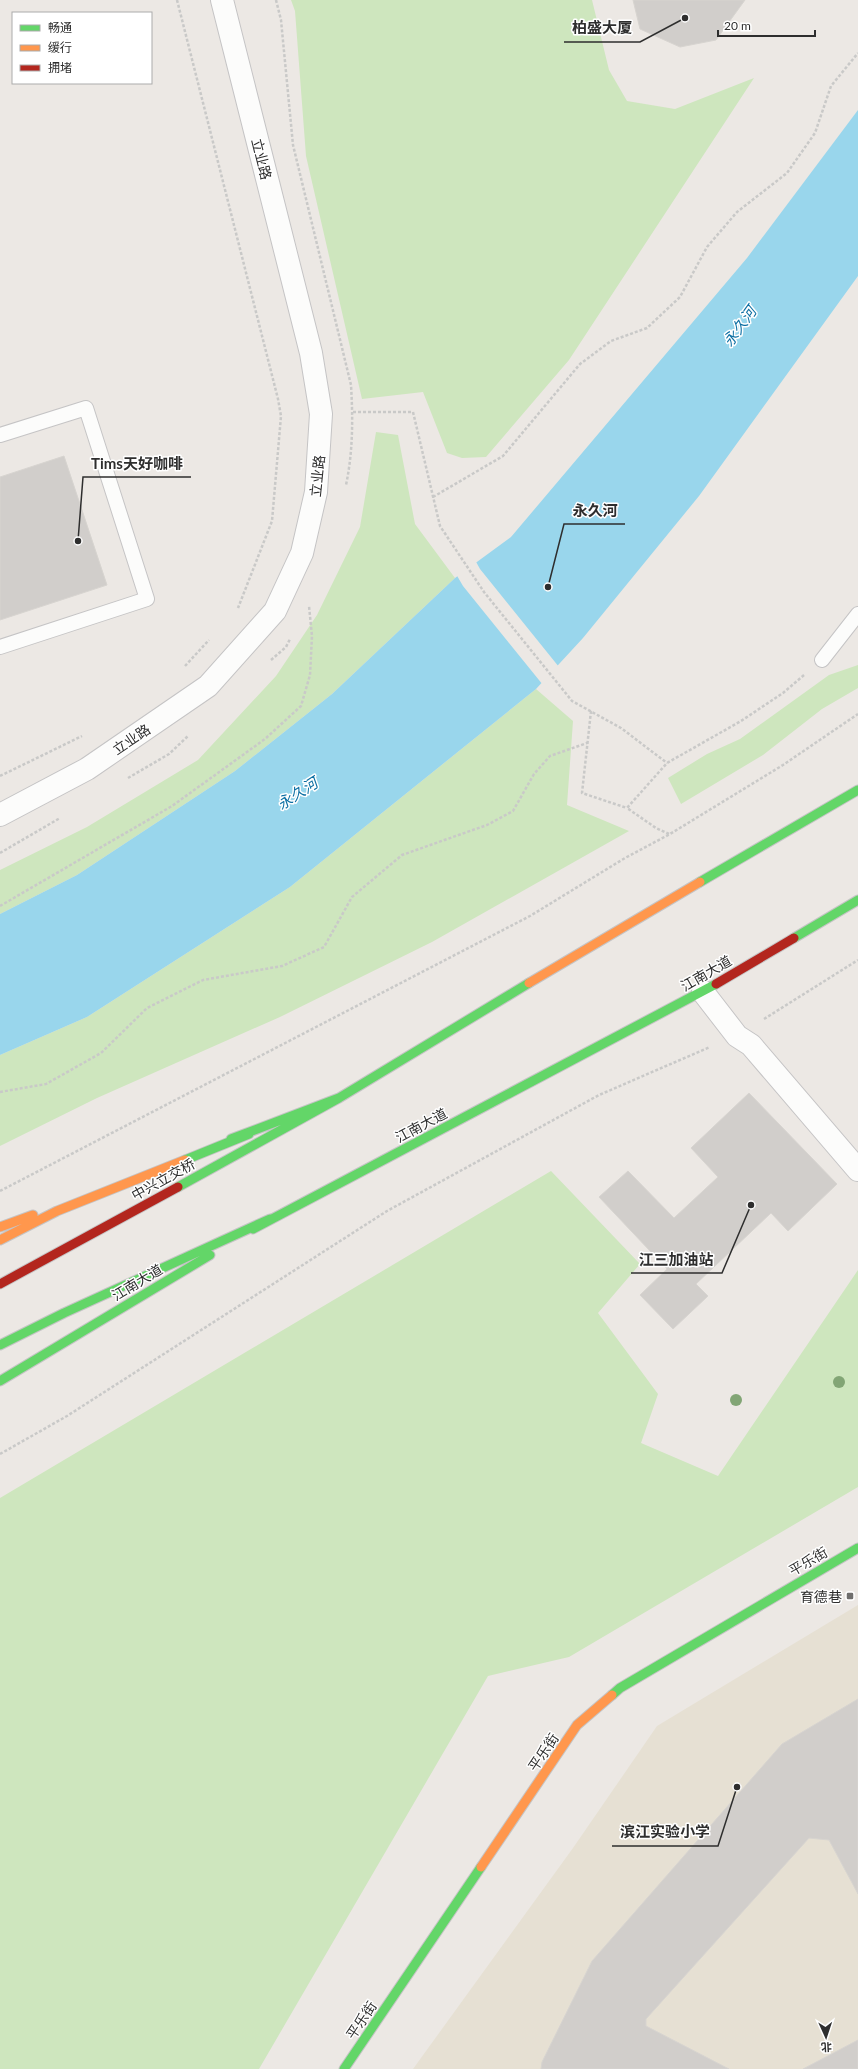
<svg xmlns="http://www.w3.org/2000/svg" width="858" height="2069" viewBox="0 0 858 2069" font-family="Lato,'Noto Sans SC',sans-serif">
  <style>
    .education { fill: #e6e0d3 }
    .green { fill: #cee6be }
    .water { fill: #99d6ec }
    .pier { fill: #ece8e4 }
    .building { fill: #d1cecb; stroke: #d7d4d0 }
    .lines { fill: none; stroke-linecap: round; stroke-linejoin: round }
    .lane-casing { stroke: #c5c4c5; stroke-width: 16 }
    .street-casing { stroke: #c5c4c5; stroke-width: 24 }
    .fast-casing { stroke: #c5c4c5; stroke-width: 11 }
    .slow-casing { stroke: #c5c4c5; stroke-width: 11 }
    .jam-casing { stroke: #c5c4c5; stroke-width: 11 }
    .path { stroke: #c9c9c8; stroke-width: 2.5; stroke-dasharray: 3 2; stroke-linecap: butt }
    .lane { stroke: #fcfcfb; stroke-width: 14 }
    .street { stroke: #fcfcfb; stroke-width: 22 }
    .fast { stroke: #63d668; stroke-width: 9 }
    .slow { stroke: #ff974d; stroke-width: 9 }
    .jam { stroke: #b3261e; stroke-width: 9 }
    .tree { fill: #82a575 }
    .poi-dot { fill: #706f6e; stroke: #fff; stroke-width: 1.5 }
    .labels { text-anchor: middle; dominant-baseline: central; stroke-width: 3; stroke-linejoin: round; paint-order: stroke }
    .street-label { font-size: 14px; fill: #2e2e2e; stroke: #fff }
    .poi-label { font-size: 14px; fill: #2e2e2e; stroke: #fff; text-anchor: end }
    .water-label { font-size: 15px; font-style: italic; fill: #0d6fa3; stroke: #fff }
    .leader { fill: none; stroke: #2e2e2e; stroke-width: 1.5 }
    .callout-dot { fill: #2e2e2e; stroke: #fff; stroke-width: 1.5 }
    .callout-label { font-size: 15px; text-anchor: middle; font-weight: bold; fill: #2e2e2e; stroke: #fff; stroke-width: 3; stroke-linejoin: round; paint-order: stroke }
  </style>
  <rect width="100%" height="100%" fill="#ece8e4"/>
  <!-- education -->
  <path class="education" d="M858 1605V2069H413L573 1848 657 1726Z"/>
  <!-- green -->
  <path class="green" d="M291 0H592L609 70 627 101 675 109 754 78 569 360 486 457 462 458 447 453 423 392 362 399 306 156 295 11Z
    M376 432 398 435 415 524 455 578 332 694 235 771 77 875 0 914V870L87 827 198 760 276 676 317 615 360 527Z
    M858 665V688L822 709 763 755 681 804 668 778 707 754 740 739 829 675Z
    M536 689 573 721 567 805 629 831 432 942 280 1017 97 1098 0 1146V1055L87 1017 290 887Z
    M551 1171 640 1264 598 1313 658 1394 641 1443 718 1476 858 1270V1487L569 1657 488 1676 259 2069H0V1498Z"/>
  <!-- water -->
  <path class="water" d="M858 110V276L699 496 583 638 536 689 290 887 87 1017 0 1055V914L77 875 235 771 332 694 455 578 511 537 747 258Z"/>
  <!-- pier -->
  <path class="pier" d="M475 560 480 569 559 667 543 685 463 586 456 574Z"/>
  <!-- building -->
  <path class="building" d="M633 0H745L716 40 680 47 640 29Z
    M64 456 107 585 0 620V477Z
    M749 1093 837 1184 788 1231 771 1213 696 1284 708 1296 673 1329 640 1295 667 1269 599 1197 628 1171 674 1218 718 1177 691 1148Z
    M858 1699V1894L829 1840 809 1838 646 2019V2026L729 2069H541L542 2062 592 1961 782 1744Z
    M858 2040V2069H803Z"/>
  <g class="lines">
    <!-- lane casing -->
    <g class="lane-casing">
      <path id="lane" d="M0 435 86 408 147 599 0 647
        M822 660 858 614"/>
    </g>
    <!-- street casing -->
    <g class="street-casing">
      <path id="street" d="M0 815 87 769 208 686 275 611 302 553 316 492 321 414 311 353 222 0
        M703 992 737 1036 751 1045 858 1170"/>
    </g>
    <!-- fast casing -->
    <g class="fast-casing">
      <path id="fast" d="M700 882 858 790
        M794 938 858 900
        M231 1139 339 1098 529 983
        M185 1160 249 1134
        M178 1187 339 1098
        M253 1229 716 984
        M0 1345 64 1313 270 1219
        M0 1381 210 1255
        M612 1695 620 1688 858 1548
        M344 2069 481 1867"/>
    </g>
    <!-- slow casing -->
    <g class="slow-casing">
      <path id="slow" d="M529 983 700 882
        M0 1227 33 1215
        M0 1240 57 1211 185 1160
        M481 1867 577 1725 612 1695"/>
    </g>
    <!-- jam casing -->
    <g class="jam-casing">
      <path id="jam" d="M716 984 794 938
        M0 1284 178 1187"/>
    </g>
    <!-- path -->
    <path class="path" d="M177 0 278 399 281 416 272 521 238 608
      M276 0 281 20 293 145 351 385C353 418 353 452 346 485
      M353 412H413L440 526 484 592 572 701 621 728 667 763
      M433 497 503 456 580 364 611 341 647 328 680 297 707 247 737 212 787 173 815 133 831 86 858 53
      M271 660 286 647 290 639
      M185 666 209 640
      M591 711 582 793 627 808
      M0 776 82 736
      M128 778 169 754 188 736
      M669 834 656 828 627 808 667 763 741 721 783 693 804 675
      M0 853 60 818
      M0 906 172 806 265 739 301 706 310 675 312 636 309 606
      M764 1019 858 960
      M0 1092 46 1084 101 1053 147 1008 203 980 282 966 324 947 352 897 402 855 487 825 513 811 534 774 550 756 587 743
      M0 1191 530 916 625 858 670 834 783 765 858 714
      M0 1454 67 1416 387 1211 599 1095 710 1047"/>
    <!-- lane -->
    <use href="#lane" class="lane"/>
    <!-- street -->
    <use href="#street" class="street"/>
    <!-- fast -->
    <use href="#fast" class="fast"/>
    <!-- slow -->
    <use href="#slow" class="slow"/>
    <!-- jam -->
    <use href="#jam" class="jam"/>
  </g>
  <!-- trees -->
  <g class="tree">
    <circle cx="839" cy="1382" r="6"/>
    <circle cx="736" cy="1400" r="6"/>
  </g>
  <!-- markers -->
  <rect class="poi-dot" x="846" y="1592" width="8" height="8" rx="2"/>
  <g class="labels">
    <!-- street labels -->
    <g class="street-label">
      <text transform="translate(262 159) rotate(76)">立业路</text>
      <text transform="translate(317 476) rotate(-84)">立业路</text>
      <text transform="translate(131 739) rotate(-34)">立业路</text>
      <text transform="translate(706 973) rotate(-30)">江南大道</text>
      <text transform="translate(421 1125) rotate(-28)">江南大道</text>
      <text transform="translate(163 1179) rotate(-29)">中兴立交桥</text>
      <text transform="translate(137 1282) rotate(-31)">江南大道</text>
      <text transform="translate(808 1561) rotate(-30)">平乐街</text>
      <text transform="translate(543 1752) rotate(-56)">平乐街</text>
      <text transform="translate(361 2020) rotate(-56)">平乐街</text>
    </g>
    <!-- poi labels -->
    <g class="poi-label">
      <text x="842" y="1596">育德巷</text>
    </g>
    <!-- water labels -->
    <g class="water-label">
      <text transform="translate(739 326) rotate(-54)">永久河</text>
      <text transform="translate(297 793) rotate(-33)">永久河</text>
    </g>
  </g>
  <!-- callouts -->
  <path class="leader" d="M685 18L640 42H564M78 541L83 477H191M548 587L564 524H625M751 1205L722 1273H631M737 1787L718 1846H612"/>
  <g class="callout-dot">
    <circle cx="685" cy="18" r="4"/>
    <circle cx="78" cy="541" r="4"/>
    <circle cx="548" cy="587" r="4"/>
    <circle cx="751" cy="1205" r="4"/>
    <circle cx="737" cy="1787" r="4"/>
  </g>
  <g class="callout-label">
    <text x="602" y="33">柏盛大厦</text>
    <text x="137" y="469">Tims天好咖啡</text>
    <text x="595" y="516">永久河</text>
    <text x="676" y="1265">江三加油站</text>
    <text x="665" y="1837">滨江实验小学</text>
  </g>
  <!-- legend -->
  <rect x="12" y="12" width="140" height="72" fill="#ffffff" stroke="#ababab"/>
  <rect x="20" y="25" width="20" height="6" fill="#63d668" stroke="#ababab"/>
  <text x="48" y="32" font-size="12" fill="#2e2e2e">畅通</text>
  <rect x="20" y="45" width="20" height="6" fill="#ff974d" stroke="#ababab"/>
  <text x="48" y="52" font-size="12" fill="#2e2e2e">缓行</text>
  <rect x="20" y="65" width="20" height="6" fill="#b3261e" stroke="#ababab"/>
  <text x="48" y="72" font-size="12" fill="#2e2e2e">拥堵</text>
  <!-- north arrow -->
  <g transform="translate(826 2037) rotate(177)" stroke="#ffffff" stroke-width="3" paint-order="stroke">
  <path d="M0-3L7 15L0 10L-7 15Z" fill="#2e2e2e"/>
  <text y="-6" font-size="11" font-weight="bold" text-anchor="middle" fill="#2e2e2e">北</text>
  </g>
  <!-- scale -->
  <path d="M718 30v6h97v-6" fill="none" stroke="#2e2e2e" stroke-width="2"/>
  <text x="724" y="30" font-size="12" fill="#2e2e2e" stroke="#ffffff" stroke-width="3" paint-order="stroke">20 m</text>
</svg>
